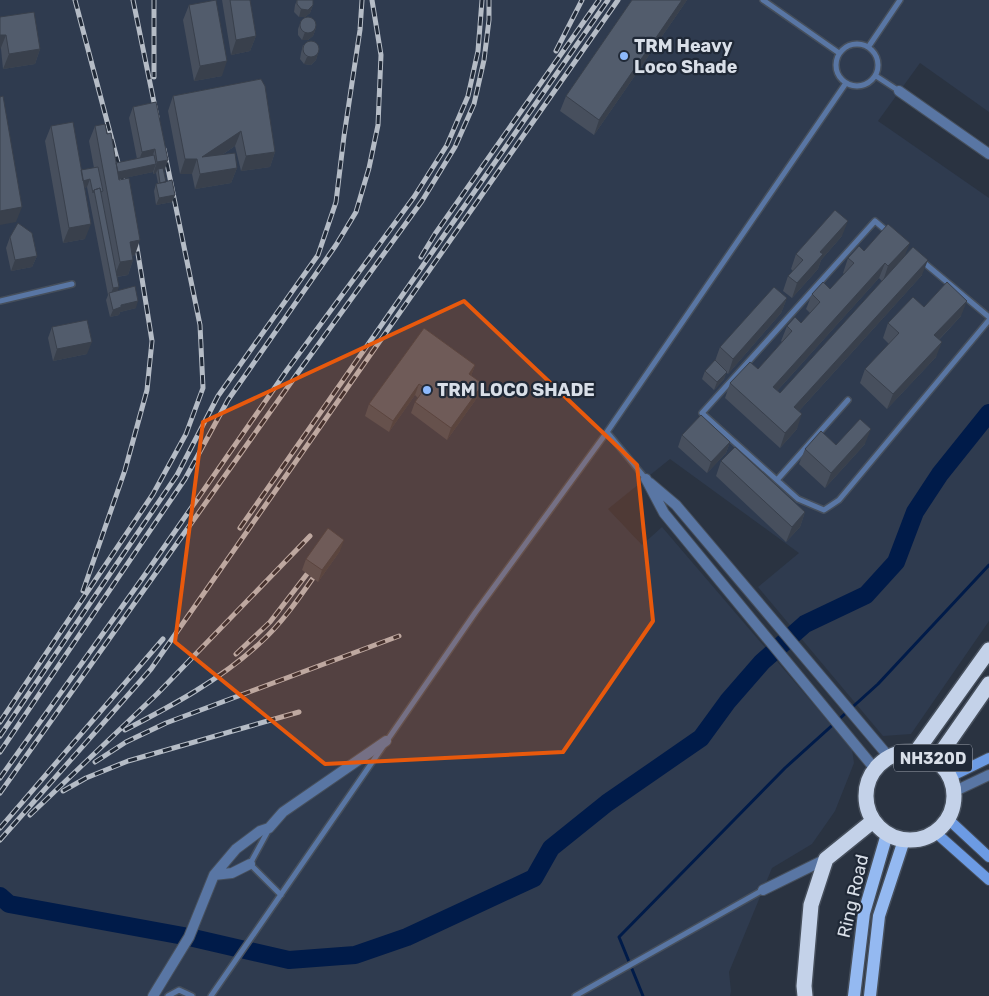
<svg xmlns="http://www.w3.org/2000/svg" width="989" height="996" viewBox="0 0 989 996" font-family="Rubik,sans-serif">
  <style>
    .built { fill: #2f3b4f }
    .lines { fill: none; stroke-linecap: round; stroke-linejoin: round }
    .stream { stroke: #001b49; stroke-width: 3 }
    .river { stroke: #001b49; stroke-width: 18 }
    .lane-casing { stroke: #464f5c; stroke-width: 8 }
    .street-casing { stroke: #464f5c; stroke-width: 12 }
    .secondary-casing { stroke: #464f5c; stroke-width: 12 }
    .primary-casing { stroke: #464f5c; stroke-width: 15 }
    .highway-casing { stroke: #464f5c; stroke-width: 18 }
    .lane { stroke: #5976a4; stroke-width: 5 }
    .street { stroke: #5976a4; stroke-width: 10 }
    .secondary { stroke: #6c9be4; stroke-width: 10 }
    .primary { stroke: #94b9f1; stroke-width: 12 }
    .highway { stroke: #c4d2e9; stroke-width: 15 }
    .rail-casing { stroke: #b5bcc6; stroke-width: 5 }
    .rail { stroke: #202937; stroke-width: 3; stroke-dasharray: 9; stroke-linecap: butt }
    .wall { fill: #474f5d; fill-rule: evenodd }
    .shaded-wall { fill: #39404c }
    .building { fill: #525c6c; stroke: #39404c }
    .marked { fill: #e8590c; fill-opacity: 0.2; stroke: #e8590c; stroke-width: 4; stroke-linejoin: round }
    .poi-dot { fill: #8db9fc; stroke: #202937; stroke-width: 2 }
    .labels { text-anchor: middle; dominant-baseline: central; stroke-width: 4.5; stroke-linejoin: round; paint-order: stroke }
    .shield { fill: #202937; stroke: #a2a8b3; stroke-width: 1 }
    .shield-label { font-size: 16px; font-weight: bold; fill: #d9dfe8 }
    .poi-label { font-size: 18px; font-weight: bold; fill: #d9dfe8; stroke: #202937; text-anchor: start }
    .street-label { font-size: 18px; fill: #d9dfe8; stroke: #202937 }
  </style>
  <rect width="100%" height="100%" fill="#2a3341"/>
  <!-- built -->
  <path class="built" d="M0 0H989V112L920 63 878 121 989 198V621L911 734 883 736 758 587 799 553 670 459 608 509 642 545 662 527 852 749 854 763 835 811 812 844 772 868 729 972 731 991 730 996H0Z"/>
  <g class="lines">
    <!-- stream -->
    <path class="stream" d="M643 996 619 937 785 768 878 684 989 565"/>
    <!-- river -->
    <path class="river" d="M0 896 9 904 189 937 289 960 355 955 407 937 534 878 551 848 607 803 701 738 728 701 762 662 805 624 866 595 896 562 915 512 940 474 989 413"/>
    <!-- lane casing -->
    <g class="lane-casing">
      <path id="lane" d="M763 0 839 53
        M836 65a21 21 0 1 1 42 0a21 21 0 1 1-42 0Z
        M869 46 900 0
        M876 76 899 91
        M889 233 875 221 702 413 798 499 824 510 839 500 989 320
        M922 261 989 317
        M0 301 72 284
        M607 432 646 479
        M777 480 848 400
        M269 829 250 864 281 895
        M168 996 179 990 192 996
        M211 996 475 613 607 432 846 83
        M575 996 763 890"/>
    </g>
    <!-- street casing -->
    <g class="street-casing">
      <path id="street" d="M899 91 989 154
        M646 479 664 513 875 769
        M650 483 676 505 889 757
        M953 792 989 775
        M214 875 232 873 250 864
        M763 890 826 859
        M153 996 189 937 214 875 236 849 260 831 269 828 283 812 386 741"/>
    </g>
    <!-- secondary casing -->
    <g class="secondary-casing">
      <path id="secondary" d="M950 777 989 758
        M948 819 989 857
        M935 832 989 880"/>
    </g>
    <!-- primary casing -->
    <g class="primary-casing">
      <path id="primary" d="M854 996 864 913 887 834
        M870 996 879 916 904 840"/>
    </g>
    <!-- highway casing -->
    <g class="highway-casing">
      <path id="highway" d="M916 752 989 650
        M866 796a44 44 0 1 1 88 0a44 44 0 1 1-88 0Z
        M936 760 989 684
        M805 996 804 986 811 905 826 859 873 821"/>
    </g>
    <!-- lane -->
    <use href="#lane" class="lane"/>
    <!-- street -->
    <use href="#street" class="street"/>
    <!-- secondary -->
    <use href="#secondary" class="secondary"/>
    <!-- primary -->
    <use href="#primary" class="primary"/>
    <!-- highway -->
    <use href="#highway" class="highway"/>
    <!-- rail casing -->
    <g class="rail-casing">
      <path id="rail" d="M75 0 126 193
        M133 0 157 117
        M154 0V77
        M556 51 582 0
        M421 257 435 234 599 0
        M240 528 608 0
        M83 591 125 470 147 390 152 341 135 235
        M236 654 270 622 307 574
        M0 722 153 494 186 434 203 388 200 325 164 149
        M125 730C173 705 220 680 260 643 281 624 297 601 313 578
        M0 736 177 475 218 396 318 255 336 202 344 136 360 30 362 0
        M0 752 185 479 228 400 336 245 356 212 369 168 378 125 381 55 372 0
        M95 762 126 742 166 723 399 636
        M0 778 144 576 287 370 414 197 447 145 468 96 478 51 482 0
        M63 791 86 778 128 761 299 712
        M0 793 297 374 422 201 455 147 474 104 484 60 489 20V0
        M30 815 157 694 310 536
        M0 828 163 639
        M0 840 151 669 618 0"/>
    </g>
    <!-- rail -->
    <use href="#rail" class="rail"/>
  </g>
  <!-- wall -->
  <path class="wall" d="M222 0H250L256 36 250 51 231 55Z
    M297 0 313 5 310 13 305 17H299L294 12 295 5Z
    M632 0H687L594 135 560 111 566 96Z
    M189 5 222 76 194 81 183 20Z
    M0 17 40 49 35 64 3 69 1 49Z
    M301 21 316 28 313 36 308 40H302L298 35V29Z
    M303 45 318 53 316 60 311 65 304 64 300 59 301 53Z
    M261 79 275 152 270 167 241 171 235 146 222 155 237 168 231 183 195 189 192 174H180L168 111 173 96Z
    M156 102 164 171 166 182 175 195 172 202 156 205 154 191 156 184 158 183 156 173 153 174V172L119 179 135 255 132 256 133 260 128 275 117 277 118 291 136 308 120 312 119 315 110 317 106 300 108 295 87 187 84 188 85 239 63 243 45 141 51 126 81 170 94 168 89 141 95 126 107 134 116 163 137 159 129 118 133 107Z
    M842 236 821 260 818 269 792 298 783 291 788 276 793 271 791 269 796 254Z
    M10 237 37 256 32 267 11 271 6 248Z
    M905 255 922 275 799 411 797 429 780 448 725 398 730 383 758 369 782 342 781 341 787 326 801 323 810 313 806 309 812 294 830 289 844 274 843 273 848 258ZM879 278 882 281 780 393 777 391Z
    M787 298 781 313 728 374 726 372 724 379 714 390 702 379 705 371 715 361 720 347Z
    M924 307 961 316 939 340 936 357 887 409 860 383 865 369 889 344 883 338 888 323Z
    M52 327 87 354 53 361 48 338Z
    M424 328 475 365 471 376 483 384 479 395 447 440 411 413 415 402 418 398 415 395 389 432 365 416 369 404Z
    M682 435 730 442 726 453 707 473 678 447Z
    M865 444 825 488 799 464 805 449 836 445Z
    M721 461 805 512 800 527 786 542 716 476Z
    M340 551 318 582 302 570 306 559Z"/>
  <!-- shaded-wall -->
  <path class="shaded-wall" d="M682 0H687L594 135 599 120Z
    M313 5 310 13 305 17H299L301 9Z
    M316 28 313 36 308 40H302L305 32Z
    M0 35H6L0 50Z
    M256 36 250 51 231 55 236 40Z
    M40 49 35 64 3 69 9 54Z
    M318 53 316 60 311 65 304 64 307 57Z
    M227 61 222 76 194 81 200 66Z
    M241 131 235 146 199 170 202 157Z
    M155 149 151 160 138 163 142 152Z
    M275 152 270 167 241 171 246 156Z
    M185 159H197L192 174H180Z
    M168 160 164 172 158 169 156 173 153 174 157 162Z
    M156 164 153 172 111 181 114 173Z
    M237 168 231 183 195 189 200 174Z
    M90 179 87 187 77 189 79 181Z
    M175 195 172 202 156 205 159 198Z
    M22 207 16 222 0 225V211Z
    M848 221 842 236 821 260 818 269 792 298 797 283 820 252Z
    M91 224 85 239 63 243 69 228Z
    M140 240 135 255 124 257 130 242Z
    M910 243 904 258 883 281 888 266Z
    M37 256 32 267 11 271 15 260Z
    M133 260 128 275 114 277 120 262Z
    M928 260 922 275 789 422 794 407Z
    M885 263 879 278 767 402 773 387Z
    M119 287 115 298 110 297 113 288Z
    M787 298 781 313 728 374 733 359Z
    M138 301 136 308 120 312 119 315 110 317 113 310 121 305Z
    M967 301 961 316 929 350 934 335Z
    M92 342 87 354 53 361 57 349Z
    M942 342 936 357 887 409 893 394Z
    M475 365 471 376 469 374Z
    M727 372 724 379 714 390 717 382Z
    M419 384 415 395 389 432 393 421Z
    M483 384 479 395 447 440 451 428Z
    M802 414 797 429 780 448 785 433Z
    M871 429 865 444 825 488 831 473Z
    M730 442 726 453 707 473 711 462Z
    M805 512 800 527 786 542 792 527Z
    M344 540 340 551 318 582 322 570Z"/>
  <!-- building -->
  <path class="building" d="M216 0 227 61 200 66 189 5Z
    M230 0H250L256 36 236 40Z
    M297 0H313V5L308 10 301 9 297 4Z
    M632 0H682L599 120 566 96Z
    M34 12 40 49 9 54 6 35H0V17Z
    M300 25a8 8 0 1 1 16 0a8 8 0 1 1-16 0Z
    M303 49a8 8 0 1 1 16 0a8 8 0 1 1-16 0Z
    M261 79 265 86 275 152 246 156 241 131 202 157 235 153 237 168 200 174 197 159H185L173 96Z
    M3 96 22 207 0 211V97Z
    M156 102 168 160 157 162 155 149 142 152 133 107Z
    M73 122 91 224 69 228 51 126Z
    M105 124 107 134 111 133 119 180 129 178 140 240 130 242 133 260 120 262 95 126Z
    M154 155 156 164 118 172 116 163Z
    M98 167 103 191 101 192 100 188 94 190 93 193 90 179 83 181 81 170Z
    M163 168 166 182 160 183 158 169Z
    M172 180 175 195 159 198 156 184Z
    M100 188 119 287 113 288 94 190Z
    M835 210 848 221 820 252 823 254 797 283 788 276 803 260 796 254Z
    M18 223 32 233 37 256 15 260 10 237Z
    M888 224 910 243 888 266 885 263 773 387 780 393 913 247 928 260 794 407 802 414 785 433 730 383 750 362 758 369 792 331 787 326 795 317 801 323 820 302 812 294 823 282 830 289 854 263 848 258 859 246 864 251Z
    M947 282 967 301 934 335 942 342 893 394 865 369 899 333 888 323 913 297 924 307Z
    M135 286 138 301 121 305V307L113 310 109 293Z
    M774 287 787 298 733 359 720 347Z
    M87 320 92 342 57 349 52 327Z
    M424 328 475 365 469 374 483 384 451 428 415 402 425 388 419 384 393 421 369 404Z
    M715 360 727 372 717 382 705 371Z
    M701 415 730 442 711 462 682 435Z
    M860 419 871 429 831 473 805 449 821 431 836 445Z
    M735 447 805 512 792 527 721 461Z
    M328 528 344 540 322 570 306 559Z"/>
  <!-- marked area -->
  <path class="marked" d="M464 301 637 465 653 621 563 752 325 764 175 642 203 422Z"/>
  <!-- markers -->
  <g class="poi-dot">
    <circle cx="624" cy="56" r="5"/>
    <circle cx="427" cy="390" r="5"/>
  </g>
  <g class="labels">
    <!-- shield labels -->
    <rect class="shield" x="894" y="744.5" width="78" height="27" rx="4"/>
    <g class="shield-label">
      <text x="933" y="758">NH320D</text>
    </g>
    <!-- poi labels -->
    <g class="poi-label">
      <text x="634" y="46">TRM Heavy<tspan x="634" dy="21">Loco Shade</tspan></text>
      <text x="437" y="390">TRM LOCO SHADE</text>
    </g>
    <!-- street labels -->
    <g class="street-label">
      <text transform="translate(853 896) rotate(-77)">Ring Road</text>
    </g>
  </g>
</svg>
